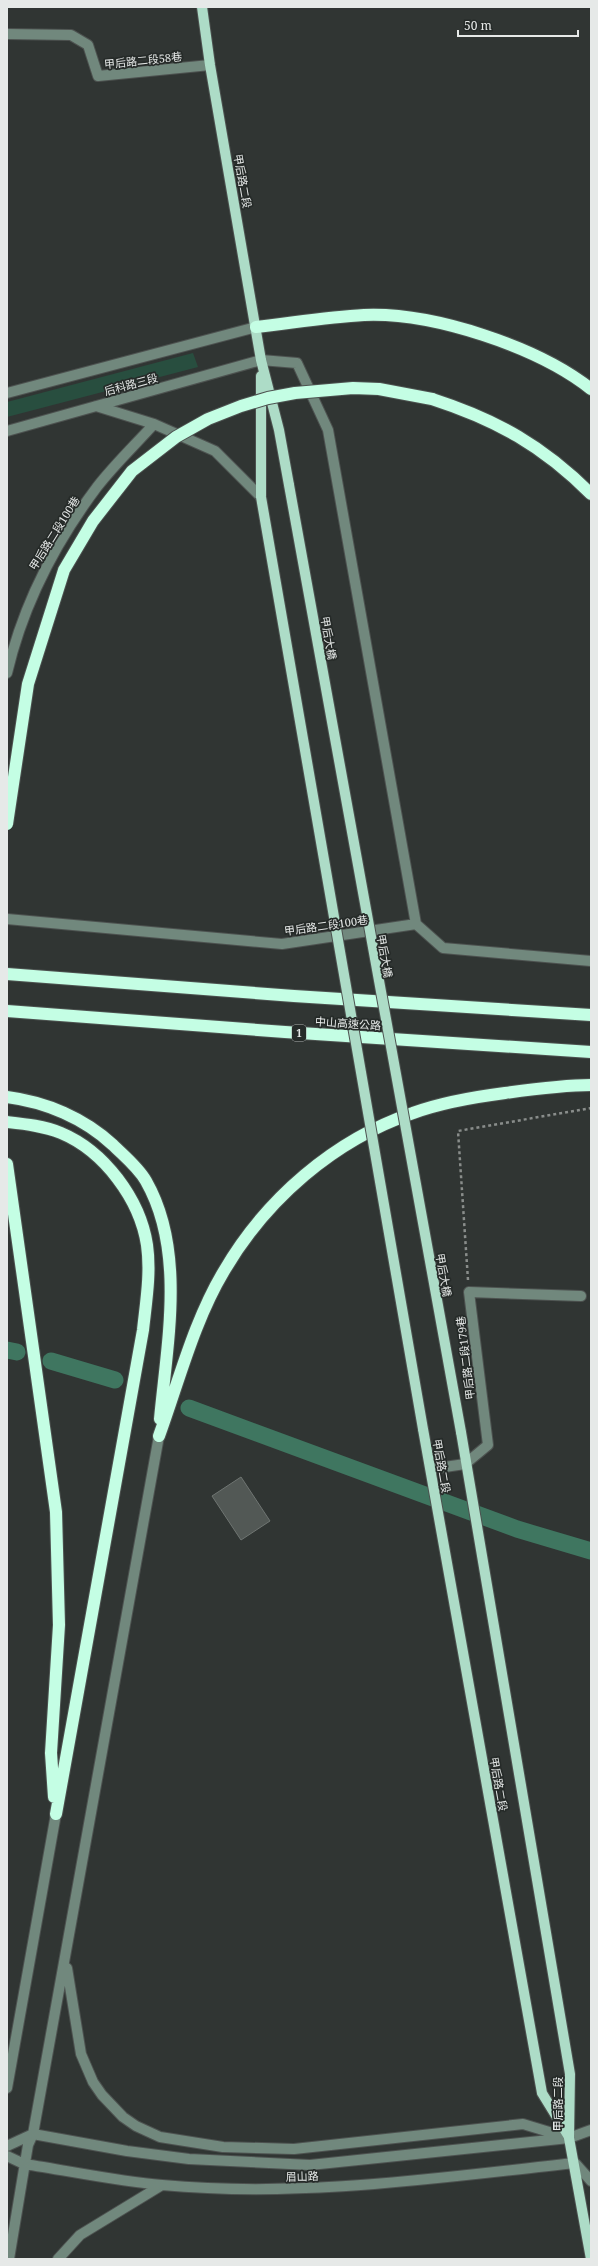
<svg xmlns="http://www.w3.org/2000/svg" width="598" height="2266" viewBox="0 0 598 2266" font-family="'Noto Serif','Noto Sans TC',serif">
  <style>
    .green { fill: #284e3f }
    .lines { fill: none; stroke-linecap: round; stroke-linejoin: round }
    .canal { stroke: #3f7660; stroke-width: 17 }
    .building { fill: #525855; stroke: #6f7572 }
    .minor-casing { stroke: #4d5250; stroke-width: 12 }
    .major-casing { stroke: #4d5250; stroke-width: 12 }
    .highway-casing { stroke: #4d5250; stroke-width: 14 }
    .path { stroke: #898d8b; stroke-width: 2.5; stroke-dasharray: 3 3; stroke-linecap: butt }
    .minor { stroke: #71887d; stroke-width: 10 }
    .major { stroke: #addcc7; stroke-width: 10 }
    .highway { stroke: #c4fee4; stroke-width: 12 }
    .major-bridge-casing { stroke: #4d5250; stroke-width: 12; stroke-linecap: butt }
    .highway-bridge-casing { stroke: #4d5250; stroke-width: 14; stroke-linecap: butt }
    .major-bridge { stroke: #addcc7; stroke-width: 10 }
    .highway-bridge { stroke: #c4fee4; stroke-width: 12 }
    .labels { text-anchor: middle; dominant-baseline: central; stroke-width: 3.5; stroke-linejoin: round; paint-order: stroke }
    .shield { fill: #262b29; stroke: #acb0af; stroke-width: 1 }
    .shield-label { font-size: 10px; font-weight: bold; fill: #e6e9e8 }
    .street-label { font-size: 11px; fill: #e6e9e8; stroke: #262b29 }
  </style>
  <rect width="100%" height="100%" fill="#303533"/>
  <!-- green -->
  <path class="green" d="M193 353 198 367 7 417V402Z"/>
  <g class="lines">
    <!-- canal -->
    <path class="canal" d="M7 1350 17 1352
      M51 1361 115 1380
      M189 1408 517 1529 591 1551"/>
  </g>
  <!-- building -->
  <path class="building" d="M241 1477 270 1521 241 1540 212 1496Z"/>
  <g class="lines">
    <!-- minor casing -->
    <g class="minor-casing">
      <path id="minor" d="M7 34 71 35 88 45 98 76 210 65
        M7 393 256 327
        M96 406 154 424 215 451 261 497
        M7 431 261 360 297 363 328 430 416 924
        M7 673C23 605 55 543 97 487 114 465 135 445 154 424
        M7 919 282 944 416 924 443 948 591 961
        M431 1469 465 1464 488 1445 469 1292 581 1296
        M67 1968 81 2054 93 2082 102 2095 123 2117 136 2126 160 2137 223 2147 294 2149 523 2124 569 2138
        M7 2088 56 1814
        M7 2146 33 2134 127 2151 189 2159 310 2165 569 2138 591 2130
        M7 2156 24 2164C70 2171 116 2181 162 2185 300 2198 438 2178 575 2163L591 2181
        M9 2259 28 2145 33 2134 159 1436
        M58 2259 80 2235 162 2185"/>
    </g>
    <!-- major casing -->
    <g class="major-casing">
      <path id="major" d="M202 7 210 65 261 360 279 430 289 485
        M261 497V376
        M423 1429 542 2093 569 2137
        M461 1432 570 2074 569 2138 591 2259"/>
    </g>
    <!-- highway casing -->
    <g class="highway-casing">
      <path id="highway" d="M256 327C292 323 328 317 364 315 433 312 538 347 591 389
        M432 399C497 420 543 446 591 494
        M7 974 294 996 591 1015
        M7 1011 285 1032 591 1052
        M7 1097C46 1102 84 1118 113 1145 124 1156 138 1167 146 1181 186 1251 167 1343 160 1419
        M7 1122C25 1124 44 1126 61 1133 104 1151 140 1199 147 1245 151 1273 146 1302 143 1330L56 1814
        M7 1164 56 1512 59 1625 51 1753 54 1797
        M159 1436C179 1381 194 1321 224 1271 266 1199 334 1140 413 1113 443 1102 474 1097 505 1093 534 1089 563 1085 591 1085"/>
    </g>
    <!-- path -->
    <path class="path" d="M468 1280 458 1131 591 1108"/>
    <!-- minor -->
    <use href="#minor" class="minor"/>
    <!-- major -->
    <use href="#major" class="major"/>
    <!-- highway -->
    <use href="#highway" class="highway"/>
    <!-- major-bridge casing -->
    <g class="major-bridge-casing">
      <path id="major-bridge" d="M289 485 461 1432
        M261 497 423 1429"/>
    </g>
    <!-- highway-bridge casing -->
    <g class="highway-bridge-casing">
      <path id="highway-bridge" d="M7 824 28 684 64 570 93 521 132 471 176 437 208 419 241 406 268 398 295 393 353 388 379 389 432 399"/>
    </g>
    <!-- major-bridge -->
    <use href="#major-bridge" class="major-bridge"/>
    <!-- highway-bridge -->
    <use href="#highway-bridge" class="highway-bridge"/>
  </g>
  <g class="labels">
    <!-- shield labels -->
    <rect class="shield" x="292" y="1025" width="14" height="16" rx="3"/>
    <g class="shield-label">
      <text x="299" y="1033">1</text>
    </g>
    <!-- street labels -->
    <g class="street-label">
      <text transform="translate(143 60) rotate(-6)">甲后路二段58巷</text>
      <text transform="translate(243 181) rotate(80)">甲后路二段</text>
      <text transform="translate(131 384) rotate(-15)">后科路三段</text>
      <text transform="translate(54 533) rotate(-58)">甲后路二段100巷</text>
      <text transform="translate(329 638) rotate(80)">甲后大橋</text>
      <text transform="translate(326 925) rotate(-8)">甲后路二段100巷</text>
      <text transform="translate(385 956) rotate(80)">甲后大橋</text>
      <text transform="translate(348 1023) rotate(4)">中山高速公路</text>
      <text transform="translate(444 1275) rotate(80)">甲后大橋</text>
      <text transform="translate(465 1358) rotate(-97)">甲后路二段179巷</text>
      <text transform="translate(442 1466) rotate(80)">甲后路二段</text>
      <text transform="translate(499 1784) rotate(80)">甲后路二段</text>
      <text transform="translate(557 2104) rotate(-90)">甲后路二段</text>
      <text transform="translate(302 2176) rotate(-2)">眉山路</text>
    </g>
  </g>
  <!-- border -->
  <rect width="598" height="2266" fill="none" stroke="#e6e9e8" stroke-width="16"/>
  <!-- scale -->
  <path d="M458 30v6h120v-6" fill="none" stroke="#e6e9e8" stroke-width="2"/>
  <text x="464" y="30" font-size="12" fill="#e6e9e8" stroke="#262b29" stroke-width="3" paint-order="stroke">50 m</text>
</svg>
